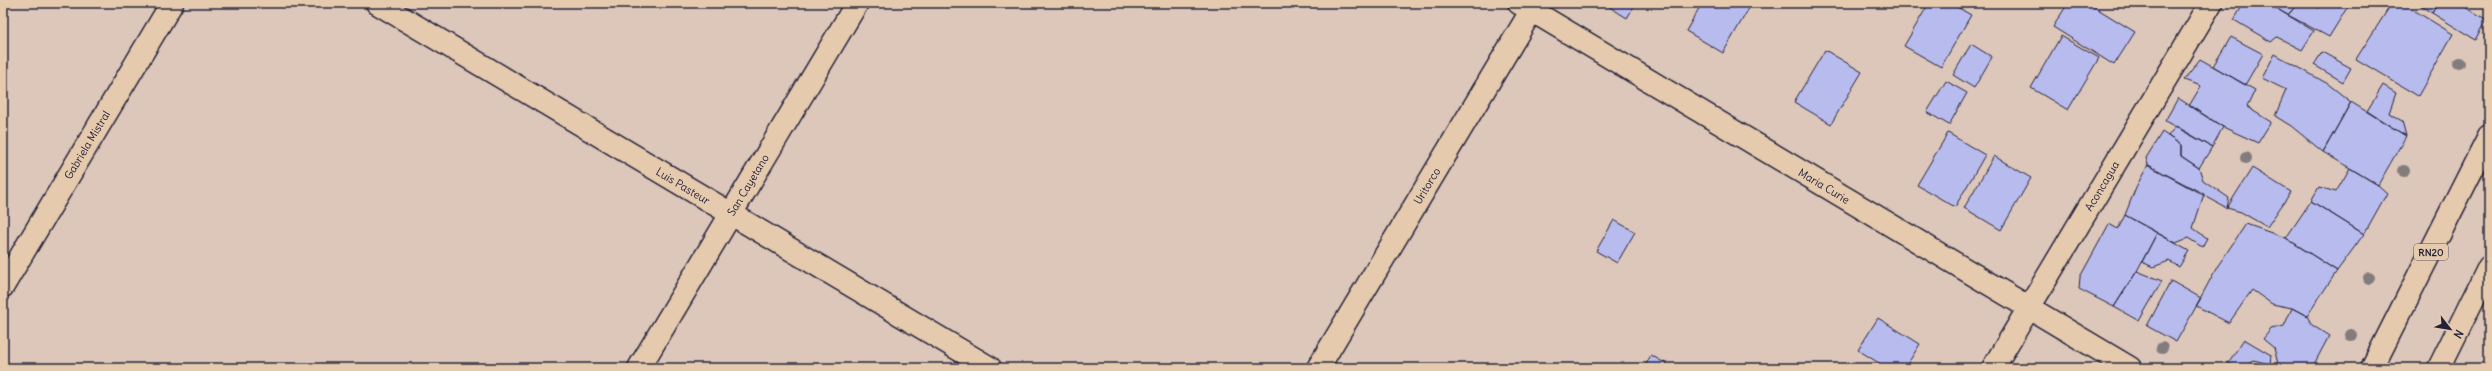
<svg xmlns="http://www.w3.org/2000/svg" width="2492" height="371" viewBox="0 0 2492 371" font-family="Delius,sans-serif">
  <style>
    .building { fill: #b8bbed; stroke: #22223b }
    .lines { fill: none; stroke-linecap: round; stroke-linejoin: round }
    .street-casing { stroke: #22223b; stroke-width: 25 }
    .primary-casing { stroke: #22223b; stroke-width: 25 }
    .street { stroke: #e6caad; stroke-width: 22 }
    .primary { stroke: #e6caad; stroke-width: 22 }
    .tree { fill: #837c7d }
    .labels { text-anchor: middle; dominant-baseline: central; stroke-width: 4; stroke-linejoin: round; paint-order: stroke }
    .shield { fill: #e6caad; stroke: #5d545d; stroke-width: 1 }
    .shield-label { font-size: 10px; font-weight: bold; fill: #22223b }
    .street-label { font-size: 11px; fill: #22223b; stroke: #e6caad }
  </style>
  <rect width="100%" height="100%" fill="#ddc7ba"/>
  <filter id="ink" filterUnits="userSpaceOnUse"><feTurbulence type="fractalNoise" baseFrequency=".025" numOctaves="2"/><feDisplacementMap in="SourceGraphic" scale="8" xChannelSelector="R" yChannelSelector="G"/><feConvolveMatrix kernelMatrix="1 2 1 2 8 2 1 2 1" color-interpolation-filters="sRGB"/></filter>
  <g filter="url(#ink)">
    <!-- building -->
    <path class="building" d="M1603 3H1636L1627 18Z
      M1702 3H1752L1723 53 1686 31Z
      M1929 3H1950L1971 15 1941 67 1904 46Z
      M2068 3H2088L2135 32 2114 65 2053 27Z
      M2244 3H2267L2314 31 2302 50 2277 37 2271 42 2234 20Z
      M2267 3H2298L2288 15Z
      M2298 3H2309L2319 8 2324 3H2350L2329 37 2288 15Z
      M2392 3H2402L2453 34 2418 96 2356 59Z
      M2416 3H2438L2432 13Z
      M2438 3H2459L2487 20 2476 40 2432 13Z
      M2061 36 2099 58 2068 110 2031 88Z
      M2231 37 2263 54 2245 85 2213 66Z
      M1971 44 1992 57 1974 88 1953 75Z
      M1825 50 1862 72 1831 124 1794 102Z
      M2322 52 2351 68 2343 82 2314 65Z
      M2275 54 2328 84 2351 102 2323 152 2291 126 2275 116 2286 90 2262 78Z
      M2200 59 2255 90 2247 107 2271 122 2258 143 2223 127 2189 106 2201 86 2184 80Z
      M1946 81 1967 93 1949 125 1927 112Z
      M2383 85 2396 93 2389 113 2402 121 2406 136 2367 111Z
      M2178 98 2223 127 2212 147 2165 121Z
      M2351 102 2406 136 2378 185 2323 152Z
      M2176 126 2212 147 2199 168 2181 156V145L2168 136Z
      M2162 132 2181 145V156L2199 168 2203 180 2229 198 2227 208 2148 165 2146 158Z
      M1948 133 1985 155 1955 207 1917 185Z
      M1994 156 2031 178 2001 230 1964 208Z
      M2148 165 2204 194 2193 228 2207 238 2202 247 2188 238 2176 243 2125 215 2136 187Z
      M2252 168 2291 192 2267 227 2241 212 2227 208Z
      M2350 168 2378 185 2387 193 2364 234 2311 201 2319 187 2336 192Z
      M2311 201 2364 234 2337 271 2286 238Z
      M2125 215 2157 233 2137 271 2114 307 2079 289 2080 277 2109 224 2118 229Z
      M1614 220 1635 232 1617 263 1596 251Z
      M2246 224 2286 238 2337 271 2307 316 2292 308 2272 304 2252 290 2229 323 2196 306 2217 267Z
      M2157 233 2189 251 2179 267 2169 261 2153 267 2142 262Z
      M2137 271 2162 281 2139 321 2114 307Z
      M2171 281 2201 298 2176 342 2147 326Z
      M2292 308 2307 316 2312 325 2329 336 2312 368H2279L2274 348 2263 339 2271 329 2284 326Z
      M1878 318 1920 344 1905 368H1887L1858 350Z
      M2244 339 2271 355 2270 364 2253 360 2247 368H2238L2228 363Z
      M1651 355 1673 368H1644Z"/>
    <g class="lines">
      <!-- street casing -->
      <g class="street-casing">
        <path id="street" d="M377 3 990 368
          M1519 3 2130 368
          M3 286 172 3
          M639 368 857 3
          M1318 368 1536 3
          M1993 368 2211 3"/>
      </g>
      <!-- primary casing -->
      <g class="primary-casing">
        <path id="primary" d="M2372 368 2489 136
          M2439 368 2489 267"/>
      </g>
      <!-- street -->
      <use href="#street" class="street"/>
      <!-- primary -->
      <use href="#primary" class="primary"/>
    </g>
    <!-- trees -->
    <g class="tree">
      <circle cx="2459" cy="63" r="6"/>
      <circle cx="2246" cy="158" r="6"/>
      <circle cx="2404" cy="171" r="6"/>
      <circle cx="2369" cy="278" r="6"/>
      <circle cx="2351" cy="335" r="6"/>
      <circle cx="2162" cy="348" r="6"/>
    </g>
  </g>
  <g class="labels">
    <!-- shield labels -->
    <rect class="shield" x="2414" y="244" width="34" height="16" rx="3"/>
    <g class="shield-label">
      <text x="2431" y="252">RN20</text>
    </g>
    <!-- street labels -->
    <g class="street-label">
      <text transform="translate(87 145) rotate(-59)">Gabriela Mistral</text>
      <text transform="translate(748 185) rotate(-59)">San Cayetano</text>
      <text transform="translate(683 186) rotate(31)">Luis Pasteur</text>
      <text transform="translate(1427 186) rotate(-59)">Uritorco</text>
      <text transform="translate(1824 186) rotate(31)">Maria Curie</text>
      <text transform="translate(2102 186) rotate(-59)">Aconcagua</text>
    </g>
  </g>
  <!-- margin -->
  <rect width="2492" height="371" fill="none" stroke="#e6caad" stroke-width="16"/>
  <rect x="8" y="8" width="2476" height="355" fill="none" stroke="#22223b" stroke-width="1.5" filter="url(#ink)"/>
  <!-- north arrow -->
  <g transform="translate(2450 329) rotate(121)" stroke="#e6caad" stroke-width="3" paint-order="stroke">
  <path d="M0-3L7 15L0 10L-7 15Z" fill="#22223b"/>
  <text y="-6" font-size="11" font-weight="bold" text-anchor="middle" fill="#22223b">N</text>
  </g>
</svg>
